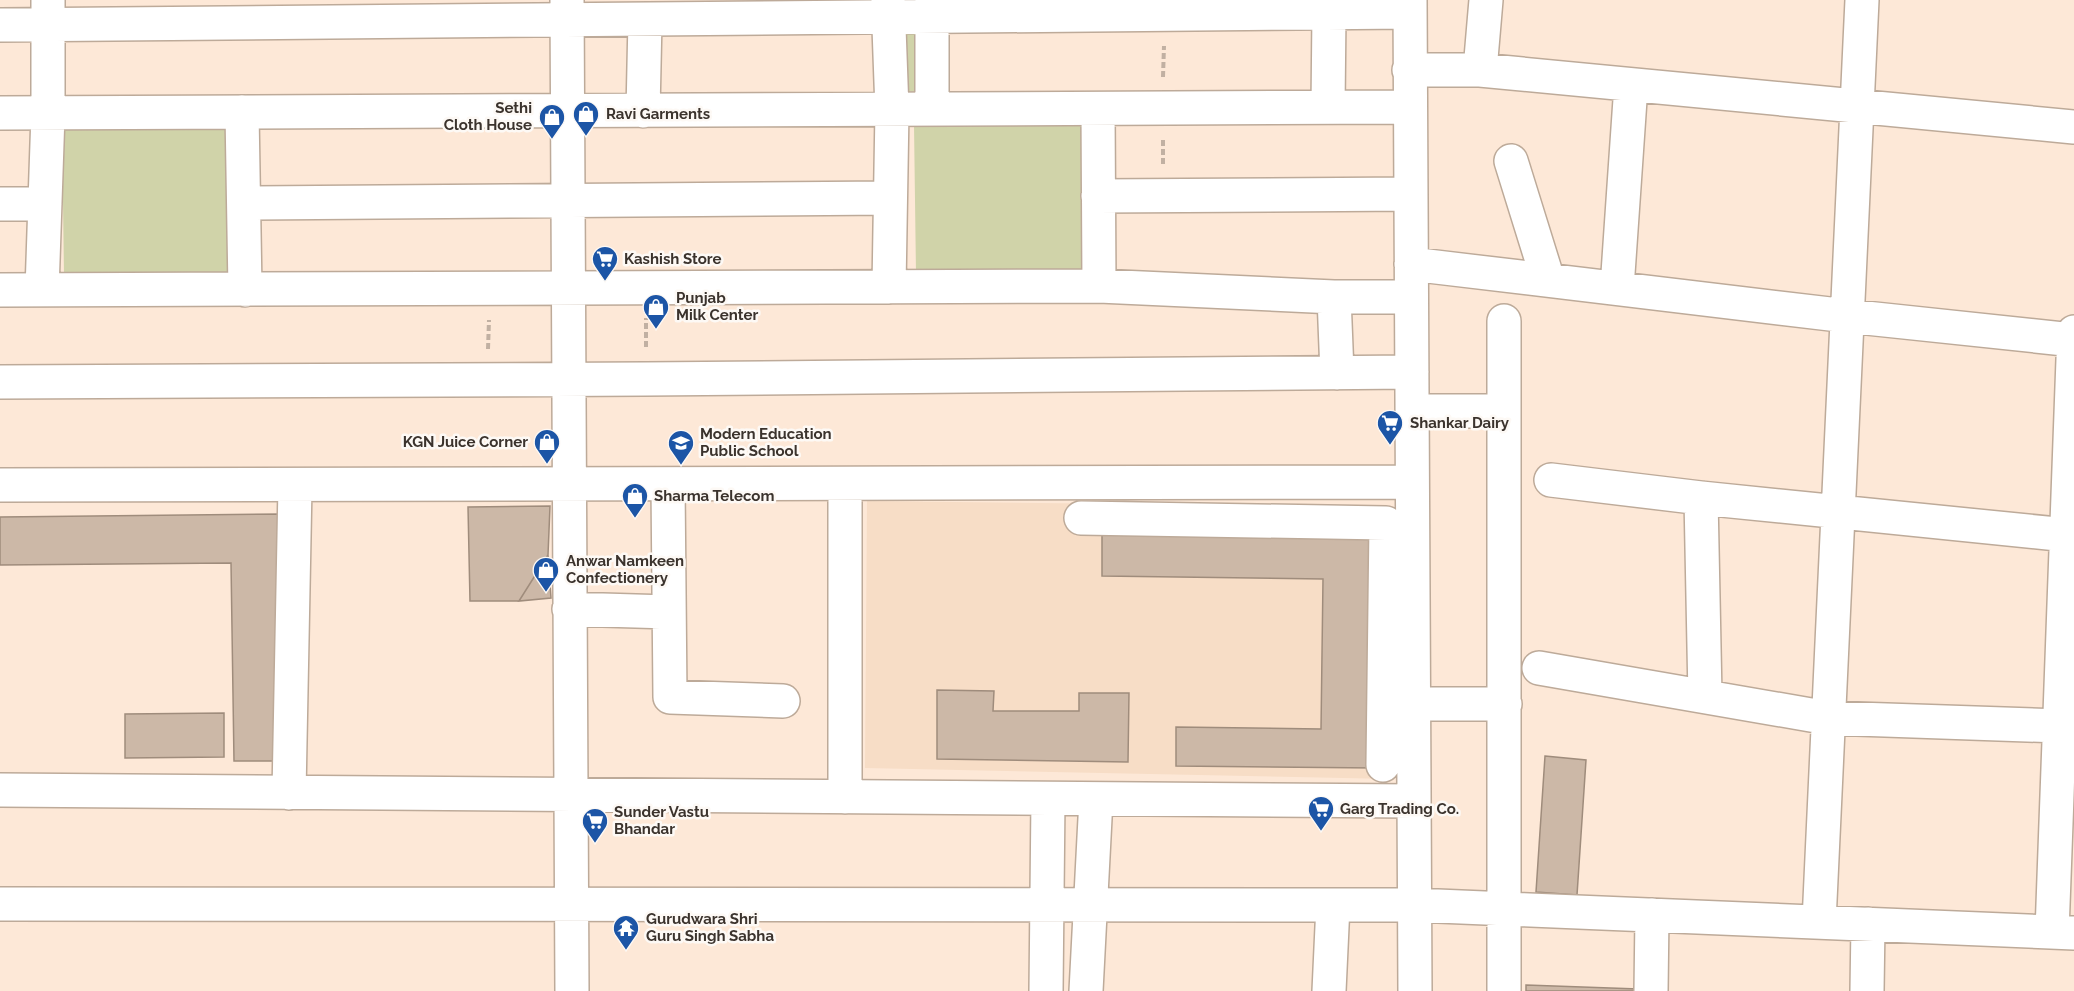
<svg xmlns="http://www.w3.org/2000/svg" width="2074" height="991" viewBox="0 0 2074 991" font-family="Raleway,sans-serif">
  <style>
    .built { fill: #f7ddc6 }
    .green { fill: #d0d3a9 }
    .building { fill: #ccb8a7; stroke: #9f8c7c; stroke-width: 1.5 }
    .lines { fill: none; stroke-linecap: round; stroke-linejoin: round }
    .minor-casing { stroke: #bdaa99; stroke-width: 36 }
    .path { stroke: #c1b0a2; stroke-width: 4; stroke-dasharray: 6 3; stroke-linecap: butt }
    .minor { stroke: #fff; stroke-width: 33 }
    .labels { text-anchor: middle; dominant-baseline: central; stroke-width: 5; stroke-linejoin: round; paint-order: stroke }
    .poi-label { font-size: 15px; font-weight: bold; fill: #3b332d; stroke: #fdf9f5; text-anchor: start }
  </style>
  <rect width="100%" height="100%" fill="#fde8d7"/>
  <!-- built -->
  <path class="built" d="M867 501 1393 507 1392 779 865 768Z"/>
  <!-- green -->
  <path class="green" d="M896 27H930L929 92 895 91Z
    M1085 124 1088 273 916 274 914 125Z
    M233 125 235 275 64 276 62 127Z"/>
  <!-- building -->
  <path class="building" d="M550 506 548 555 519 601H470L468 507Z
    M281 514 285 761H234L231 563 0 565V517Z
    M1102 531 1378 536 1376 768 1176 766V727L1321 729 1323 579 1102 576Z
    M548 555 551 598 519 601Z
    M937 690 994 691 993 711H1079V693H1129L1128 762 937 759Z
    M224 713V757L125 758V714Z
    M1545 756 1586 760 1577 895 1536 892Z
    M1526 985 1638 989V991H1526Z"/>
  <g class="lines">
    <!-- minor casing -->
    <g class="minor-casing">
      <path id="minor" d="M567 0 572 991
        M888 0 892 110 889 287
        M1410 0 1415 991
        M0 25 1410 12
        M1409 70H1480L2074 127
        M1480 70 1486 0
        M1328 107 1329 13
        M932 109V0
        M1098 109 1099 286
        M643 111 645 20
        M242 112 245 290
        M0 113 1410 107
        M1511 161 1548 280
        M1098 196 1411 194
        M244 203 890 198
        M0 204H45
        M1411 264 1847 316 2074 340
        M1617 288 1631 85
        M0 290 1099 286 1334 297H1411
        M42 290 48 114V0
        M1334 297 1337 373
        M0 382 645 379 1412 372
        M1412 411H1504
        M1551 480 1701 498 2067 535
        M0 485 1412 482
        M668 485 670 697 783 701
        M1701 498 1705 696
        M1081 518 1386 523 1383 765
        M569 609 669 612
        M1539 668 1828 718 2059 726
        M1413 704H1505
        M0 790 1414 801
        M289 793 295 486
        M845 797V484
        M0 904 1414 905 2074 933
        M1819 922 1862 0
        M2052 932 2074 332
        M1046 991 1048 799
        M1086 991 1096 799
        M1329 991 1333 905
        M1504 991V321
        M1651 991 1652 915
        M1867 991 1868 924"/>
    </g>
    <!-- path -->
    <path class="path" d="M1163 77 1164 46
      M1163 164V139
      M646 347V318
      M488 349 489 320"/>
    <!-- minor -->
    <use href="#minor" class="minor"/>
  </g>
  <!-- icons -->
  <defs>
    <g id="shop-pin" transform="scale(1.35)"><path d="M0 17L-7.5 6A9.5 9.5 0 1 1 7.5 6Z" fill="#1c55a6" stroke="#fdf9f5"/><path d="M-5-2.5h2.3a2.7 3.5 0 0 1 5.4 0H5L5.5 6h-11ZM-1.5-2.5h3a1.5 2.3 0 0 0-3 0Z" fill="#fff"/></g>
    <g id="supermarket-pin" transform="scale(1.35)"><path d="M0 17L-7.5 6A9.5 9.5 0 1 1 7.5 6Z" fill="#1c55a6" stroke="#fdf9f5"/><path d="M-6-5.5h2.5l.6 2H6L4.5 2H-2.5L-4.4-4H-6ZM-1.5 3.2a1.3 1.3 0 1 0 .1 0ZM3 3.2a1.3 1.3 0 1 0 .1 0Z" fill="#fff"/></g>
    <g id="school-pin" transform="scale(1.35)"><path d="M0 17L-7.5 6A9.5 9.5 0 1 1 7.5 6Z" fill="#1c55a6" stroke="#fdf9f5"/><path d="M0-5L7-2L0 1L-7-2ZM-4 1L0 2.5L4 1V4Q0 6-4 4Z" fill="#fff"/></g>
    <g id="temple-pin" transform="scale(1.35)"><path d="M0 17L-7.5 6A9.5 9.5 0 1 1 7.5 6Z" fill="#1c55a6" stroke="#fdf9f5"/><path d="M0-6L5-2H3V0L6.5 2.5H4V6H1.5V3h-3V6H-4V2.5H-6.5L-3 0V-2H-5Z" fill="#fff"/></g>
  </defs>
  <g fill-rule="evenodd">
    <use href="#shop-pin" x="586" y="114"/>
    <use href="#shop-pin" x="552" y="117"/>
    <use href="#supermarket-pin" x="605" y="259"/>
    <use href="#shop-pin" x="656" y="307"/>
    <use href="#supermarket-pin" x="1390" y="423"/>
    <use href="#shop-pin" x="547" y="442"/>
    <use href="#school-pin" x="681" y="443"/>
    <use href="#shop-pin" x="635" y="496"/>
    <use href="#shop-pin" x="546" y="570"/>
    <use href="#supermarket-pin" x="1321" y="809"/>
    <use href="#supermarket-pin" x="595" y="821"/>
    <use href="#temple-pin" x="626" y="928"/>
  </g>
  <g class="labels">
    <!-- poi labels -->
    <g class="poi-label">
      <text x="532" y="108" text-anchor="end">Sethi<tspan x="532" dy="17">Cloth House</tspan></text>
      <text x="606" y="114">Ravi Garments</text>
      <text x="624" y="259">Kashish Store</text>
      <text x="676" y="298">Punjab<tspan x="676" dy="17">Milk Center</tspan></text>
      <text x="1410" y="423">Shankar Dairy</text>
      <text x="700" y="434">Modern Education<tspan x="700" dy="17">Public School</tspan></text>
      <text x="528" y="442" text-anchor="end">KGN Juice Corner</text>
      <text x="654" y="496">Sharma Telecom</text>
      <text x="566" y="561">Anwar Namkeen<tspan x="566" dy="17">Confectionery</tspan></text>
      <text x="1340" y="809">Garg Trading Co.</text>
      <text x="614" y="812">Sunder Vastu<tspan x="614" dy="17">Bhandar</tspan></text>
      <text x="646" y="919">Gurudwara Shri<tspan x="646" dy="17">Guru Singh Sabha</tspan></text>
    </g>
  </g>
</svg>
